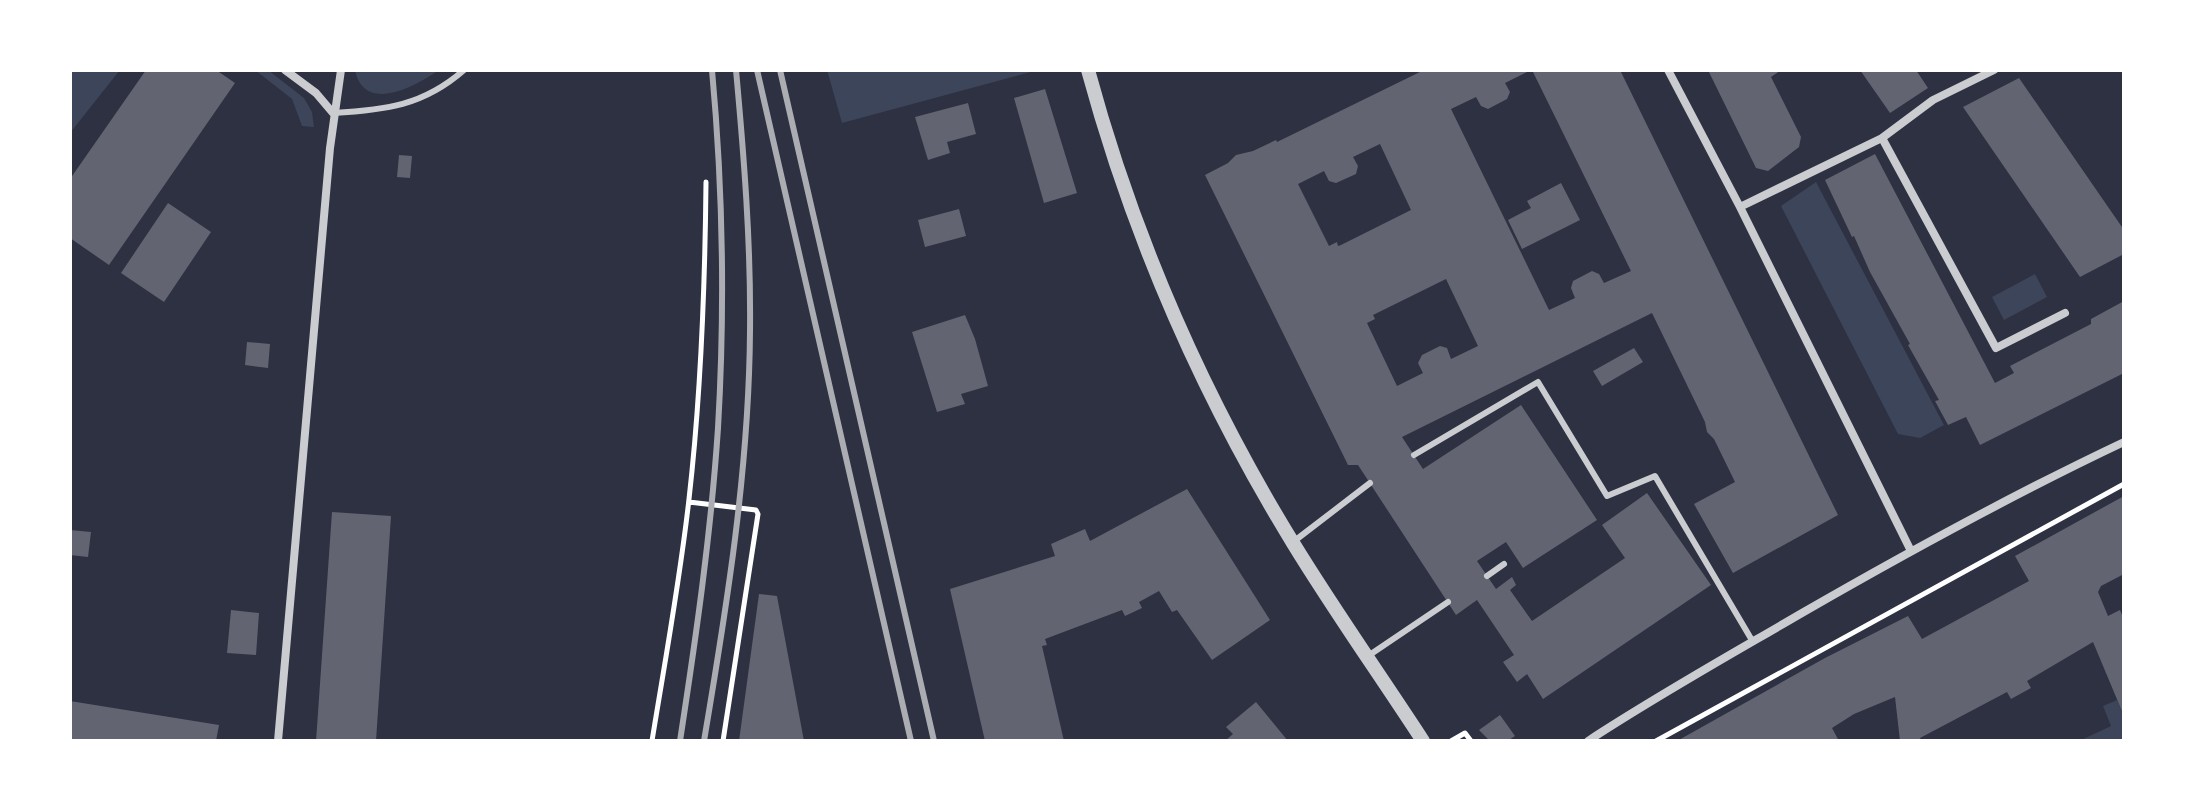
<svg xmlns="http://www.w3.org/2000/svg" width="2194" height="811" viewBox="0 0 2194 811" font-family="'Source Sans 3',sans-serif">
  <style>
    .green { fill: #3c4559 }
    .building { fill: #626471; fill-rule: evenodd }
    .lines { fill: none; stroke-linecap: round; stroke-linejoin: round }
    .path { stroke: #fff; stroke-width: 5 }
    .service { stroke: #caccd0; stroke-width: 6 }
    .minor { stroke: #caccd0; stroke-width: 8 }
    .tertiary { stroke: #caccd0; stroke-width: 14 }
    .rail { stroke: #abadb3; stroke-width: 6 }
  </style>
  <rect width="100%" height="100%" fill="#2d3142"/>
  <!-- green -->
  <path class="green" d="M70 70H120L70 133Z
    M255 70H268L304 98 312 112 314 127 302 126 292 99Z
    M355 70H439C415 87 364 114 355 70Z
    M827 70H1038L842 123Z
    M1816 182 1944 425 1920 438 1898 434 1781 206Z
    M2035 274 2047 297 2004 320 1992 297Z
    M2117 700 2124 716V741H2079L2111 726 2103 706Z"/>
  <!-- building -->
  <path class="building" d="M146 70H216L235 83 109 265 70 238V179Z
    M1424 70H1531L1505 83 1510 92 1507 99 1488 109 1481 106 1476 97 1451 109 1549 310 1575 298 1571 288 1573 281 1592 271 1599 274 1604 283 1631 271 1532 70H1620L1838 515 1733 573 1694 504 1735 482 1714 439 1707 432 1705 422 1652 313 1402 437 1423 469 1521 405 1597 520 1523 568 1506 542 1477 561 1496 589 1512 577 1516 585 1510 590 1532 621 1625 558 1602 525 1647 493 1711 585 1543 699 1527 674 1517 682 1503 662 1514 655 1477 600 1456 615 1358 465H1348L1205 175 1228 163 1236 155 1253 151 1276 140 1277 142ZM1380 144 1411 210 1341 245 1338 246 1337 242 1329 246 1298 184 1324 171 1329 181 1336 183 1356 174 1358 166 1353 157ZM1446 279 1478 346 1451 359 1447 348 1440 346 1422 355 1418 363 1423 373 1397 386 1367 323 1375 319 1373 315Z
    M1708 70H1781L1771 77 1801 137 1799 147 1768 171 1756 168Z
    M1860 70H1916L1928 88 1890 113Z
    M2019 78 2124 230V254L2080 277 1963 107Z
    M1045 89 1077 193 1044 203 1014 98Z
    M968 103 976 134 947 142 950 153 928 160 915 117Z
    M1875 154 1995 383 2014 373 2010 366 2091 324V319L2124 301V373L1980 445 1966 417 1948 425 1935 401 1939 400 1908 345 1910 344 1870 272 1854 236 1852 237 1825 180Z
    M399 155 412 156 410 178 397 177Z
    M1561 183 1580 220 1522 249 1508 220 1531 208 1527 201Z
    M168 203 211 232 164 302 121 273Z
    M959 209 966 236 925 247 918 220Z
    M965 315 975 339 988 386 961 394 965 404 937 412 912 332Z
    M247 342 270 344 268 368 245 365Z
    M1634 348 1643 362 1602 386 1593 371Z
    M1187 489 1270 620 1212 660 1177 610 1172 612 1159 591 1139 602 1142 608 1125 616 1122 610 1045 639 1047 645 1042 646 1064 741H985L950 589 1055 556 1051 544 1085 529 1090 541Z
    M2124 496V574L2101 586 2098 592 2108 616 2120 610 2124 620V716L2093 642 2027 681 2031 688 2011 699 2007 692 1920 738 1921 741H1900L1895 697 1854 714 1832 728 1839 741H1677L1825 658 1908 616 1922 639 2029 581 2015 556Z
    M332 512 391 516 376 741H316Z
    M70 530 91 532 88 557 70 555Z
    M759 594 777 596 804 741H739Z
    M231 610 259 613 256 655 227 653Z
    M70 701 219 725 216 741H70Z
    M1256 702 1288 741H1225L1233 734 1226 727Z
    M1500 715 1515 736 1509 740 1490 741 1479 730Z"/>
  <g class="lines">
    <!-- path -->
    <path class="path" d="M689 502 756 510 758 514 723 741
      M652 741C665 661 680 580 689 499 701 394 705 289 706 182
      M1451 741 1465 733 1471 741
      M1656 741 2124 484"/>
    <!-- service -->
    <path class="service" d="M333 113C385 110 423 106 464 70
      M1414 455 1538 382 1607 496 1655 476 1753 642
      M1293 542 1370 483
      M1487 576 1504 564
      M1368 656 1448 602"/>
    <!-- minor -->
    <path class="minor" d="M285 70 316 93 333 113
      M1668 70 1740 207 1911 551
      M1882 138 1933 100 1994 70
      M1740 207 1882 138 1996 348 2065 313
      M278 741 330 148 341 70
      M1588 741C1658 695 1730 655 1802 613 1908 552 2014 494 2124 442"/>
    <!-- tertiary -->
    <path class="tertiary" d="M1088 70C1133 236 1203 396 1293 543 1334 610 1380 675 1423 741"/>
    <!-- rail -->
    <path class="rail" d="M757 70 911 741
      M780 70 934 741
      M680 741C696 637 711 533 718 428 725 309 723 189 712 70
      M704 741C727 605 749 469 750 331 751 244 744 157 736 70"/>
  </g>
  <!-- border -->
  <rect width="2194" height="811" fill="none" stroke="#ffffff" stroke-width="144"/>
</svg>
